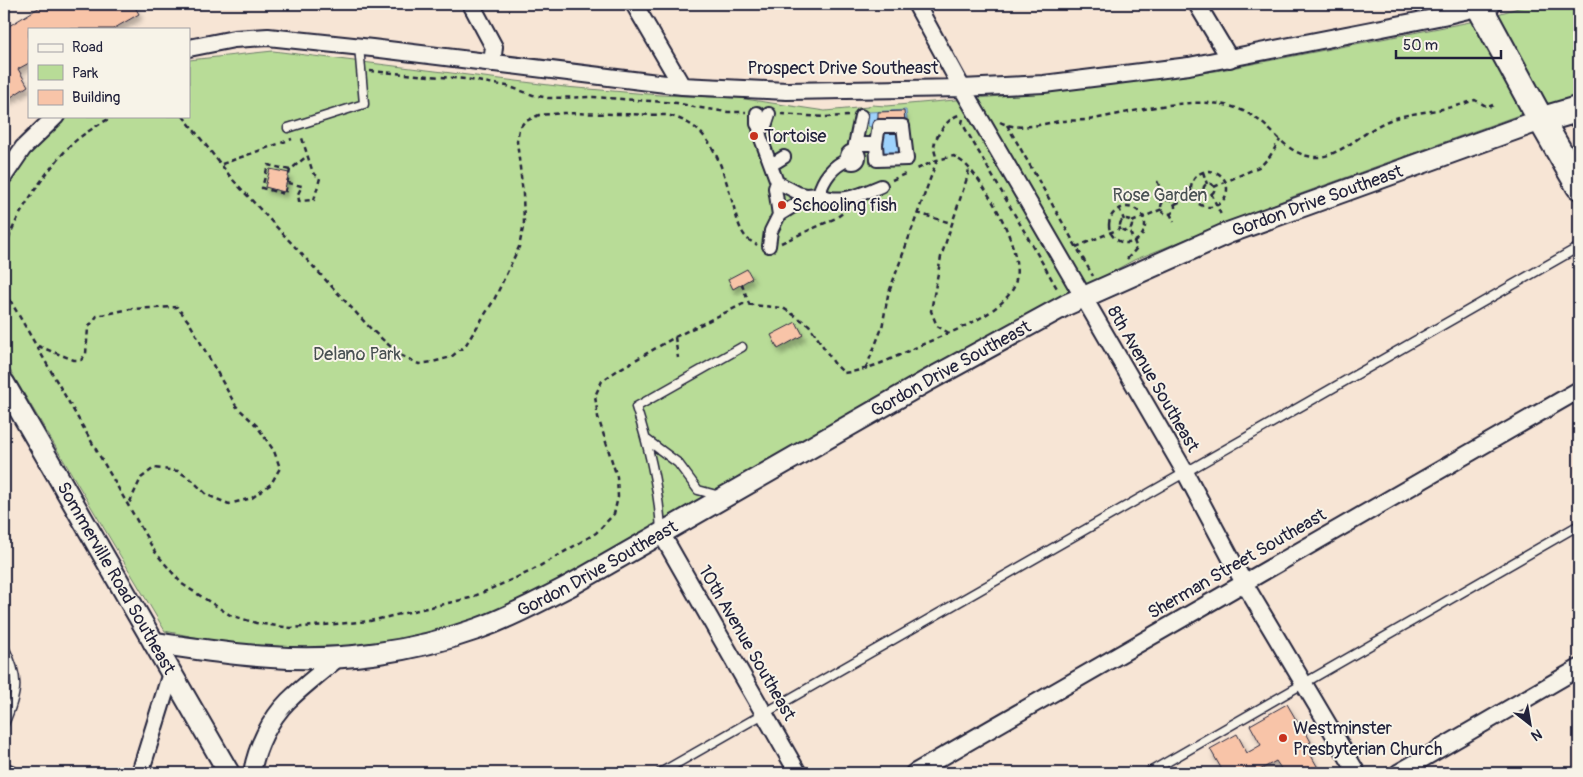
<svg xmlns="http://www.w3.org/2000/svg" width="1583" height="777" viewBox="0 0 1583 777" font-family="Pangolin,sans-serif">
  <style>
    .green { fill: #b8dc97; stroke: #6d7f69 }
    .water { fill: #9ed2fc; stroke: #6c8caf }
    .building { fill: #f8c4a8; stroke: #22223b; filter: url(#shadow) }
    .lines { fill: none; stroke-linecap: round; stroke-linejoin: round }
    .service-casing { stroke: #22223b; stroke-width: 11 }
    .pedestrian-casing { stroke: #22223b; stroke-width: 16 }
    .minor-casing { stroke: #22223b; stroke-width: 20 }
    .tertiary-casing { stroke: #22223b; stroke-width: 24 }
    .primary-casing { stroke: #22223b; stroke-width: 29 }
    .path { stroke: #22223b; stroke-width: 2.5; stroke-dasharray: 5 4; stroke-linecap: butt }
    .service { stroke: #f7f3e8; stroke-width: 8 }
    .pedestrian { stroke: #f7f3e8; stroke-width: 12 }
    .minor { stroke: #f7f3e8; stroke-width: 16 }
    .tertiary { stroke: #f7f3e8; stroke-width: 20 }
    .primary { stroke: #f7f3e8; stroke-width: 25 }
    .poi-dot { fill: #c8321e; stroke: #f7f3e8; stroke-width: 2 }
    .labels { text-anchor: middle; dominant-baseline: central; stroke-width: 4; stroke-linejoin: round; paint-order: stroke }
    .street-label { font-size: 18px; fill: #22223b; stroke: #f7f3e8 }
    .poi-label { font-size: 18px; fill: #22223b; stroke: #f7f3e8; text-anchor: start }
    .park-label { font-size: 18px; fill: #485052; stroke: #f7f3e8 }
  </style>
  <defs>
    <filter id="shadow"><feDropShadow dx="3" dy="5.5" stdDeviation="2.5" flood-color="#0004"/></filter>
  </defs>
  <rect width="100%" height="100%" fill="#f7e5d5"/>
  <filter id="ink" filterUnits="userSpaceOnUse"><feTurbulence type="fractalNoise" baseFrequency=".02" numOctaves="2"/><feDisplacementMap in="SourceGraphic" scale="10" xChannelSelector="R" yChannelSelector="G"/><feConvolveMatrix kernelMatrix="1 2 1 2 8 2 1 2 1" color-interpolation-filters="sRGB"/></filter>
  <g filter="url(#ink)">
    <!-- green -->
    <path class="green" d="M1532 4H1579V96L1552 103 1292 197 1134 260 907 382 518 604 460 628 406 642 324 651 258 650 165 631 4 360V183L31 145 61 116H189V60L273 51 565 87 660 95 738 98 825 111 868 107 872 105 886 106 1036 93 1216 71 1470 22Z"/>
    <!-- water -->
    <path class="water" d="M906 110 912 165H877L874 128 868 126 869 112Z"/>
    <!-- building -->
    <path class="building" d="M45 4H133L139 14 113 29H29V63L18 69 28 86 8 99 4 92V16L9 26Z
      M904 111 905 122H878V112Z
      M270 169 289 173 284 192 265 187Z
      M747 269 752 278 733 289 728 279Z
      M796 322 803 335 778 349 771 335Z
      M1287 704 1298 723 1300 722 1311 742 1305 745 1321 773H1284L1276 761 1258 771 1259 773H1224L1210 749 1237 734 1247 753 1261 745 1250 725Z"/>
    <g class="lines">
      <!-- service casing -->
      <g class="service-casing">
        <path id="service" d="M288 128 364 104 359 46
          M647 440 678 463 698 490 720 496
          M661 531C659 489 649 447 636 407L742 347
          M4 647C20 678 18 693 4 724
          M660 773 1579 247
          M1148 773 1579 525"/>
      </g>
      <!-- pedestrian casing -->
      <g class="pedestrian-casing">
        <path id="pedestrian" d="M757 113V124L759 127
          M769 114 765 126 759 127 760 136 777 182 798 193 807 195 819 194C823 179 833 165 848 160
          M855 144H876L879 126H903L907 159 877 160 876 144
          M854 150 861 116
          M847 157a6 6 0 1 1 12 0a6 6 0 1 1-12 0Z
          M771 165 784 157
          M819 194C840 205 862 194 881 186
          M779 215 800 202 807 195
          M769 246 771 231 779 215 775 188 777 182"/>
      </g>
      <!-- minor casing -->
      <g class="minor-casing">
        <path id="minor" d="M471 4 494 47 492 63
          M634 4 682 86
          M916 4 962 88 1185 472 1244 583 1357 773
          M1197 4 1230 59
          M189 48 234 39 268 37 372 48 682 86 787 91 962 88 1044 84 1189 66 1443 16 1493 4
          M4 176 23 148 56 116
          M661 533 798 773
          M4 772 9 773
          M140 773 171 673
          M252 773C256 748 270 719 288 701 304 685 322 672 339 657
          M914 773 1579 390
          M1398 773 1579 668"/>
      </g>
      <!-- tertiary casing -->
      <g class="tertiary-casing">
        <g id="tertiary">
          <path id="s1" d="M4 383 229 773"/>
          <path id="s2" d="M154 643C193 648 232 655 271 657 340 662 412 652 477 629 510 617 540 601 571 585L927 381 1066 305 1228 233 1541 120"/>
        </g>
      </g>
      <!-- primary casing -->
      <g class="primary-casing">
        <path id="primary" d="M1478 4 1541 120 1579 186
          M1541 120 1579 109"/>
      </g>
      <!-- path -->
      <path class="path" d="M370 71 465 79 507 86 533 95 548 98 593 97 651 101 677 103 694 107 728 112H746
        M781 114 824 117 848 116
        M183 116 233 180 372 330 400 355 419 364 433 362 451 357 465 346 494 300 519 247 524 223 523 194 517 141 519 129 524 122 539 115 564 113 666 115C712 124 721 164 733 204 736 214 738 227 745 236 747 240 753 242 757 245
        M963 119 962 123 1058 290
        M1000 122C1019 132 1043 123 1063 121 1073 120 1084 121 1094 119 1131 112 1172 101 1210 103 1227 104 1243 109 1257 119 1277 133 1288 156 1316 157 1337 158 1364 132 1383 123 1401 114 1422 113 1442 109 1453 107 1464 104 1475 100L1488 107 1493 105
        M1007 125 1093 276
        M222 164 292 139
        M290 170 268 165 262 188 285 194 290 170 307 156
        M1191 189a18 18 0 1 1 36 0a18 18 0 1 1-36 0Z
        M1203 172 1207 184
        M892 180 907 173
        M1157 181 1166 200
        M288 183 302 186 298 194 299 201 314 200 320 178 313 173 301 135
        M1203.5 189a5.5 5.5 0 1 1 11 0a5.5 5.5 0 1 1-11 0Z
        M1214 187 1261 166 1270 156 1280 140
        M1211 193 1222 217
        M1161 207a7 7 0 1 1 14 0a7 7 0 1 1-14 0Z
        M1175 204 1204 191
        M1109 225a18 18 0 1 1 36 0a18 18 0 1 1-36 0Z
        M1119 208 1124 220
        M917 213 951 223
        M1170 213 1174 222
        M1120 225a6 6 0 1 1 12 0a6 6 0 1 1-12 0Z
        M1132 222 1162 209
        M781 243 836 218 844 212
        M1076 247 1121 228
        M4 256C8 223 48 168 71 145 83 133 99 125 113 116
        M1127 259 1137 248 1129 230
        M4 283 6 293 155 552 182 584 230 615 256 623 291 628 370 621 470 598 529 572 554 558 596 533 614 514 618 497 617 477 598 417 595 396 602 381 618 370 675 337 743 304 783 308 809 325 834 363 844 373C873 370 900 354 926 343 955 330 992 318 1011 292 1032 263 990 191 969 168 965 163 959 160 954 156L937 160 917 169
        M742 284 749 304
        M949 333 937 326 931 311 941 257 968 175 969 168
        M675 337 678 358
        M38 346 74 360H81L86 354 88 328 97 316 130 309 177 307 189 322 236 406 257 426 274 451 280 468 271 484 252 498 229 504 207 495 192 480 178 471 154 468 141 478 128 506
        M866 368 882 328 888 295 937 160C936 156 934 151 934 147 935 136 949 116 960 115"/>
      <!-- service -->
      <use href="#service" class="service"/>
      <!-- pedestrian -->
      <use href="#pedestrian" class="pedestrian"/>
      <!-- minor -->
      <use href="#minor" class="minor"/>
      <!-- tertiary -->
      <use href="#tertiary" class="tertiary"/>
      <!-- primary -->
      <use href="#primary" class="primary"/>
    </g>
  </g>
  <!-- markers -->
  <g class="poi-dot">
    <circle cx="754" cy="136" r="5"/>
    <circle cx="782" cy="205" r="5"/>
    <circle cx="1283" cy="738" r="5"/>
  </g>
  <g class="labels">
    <!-- street labels -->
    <g class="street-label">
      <text x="843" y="68">Prospect Drive Southeast</text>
      <text stroke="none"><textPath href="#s2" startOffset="1272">Gordon Drive Southeast</textPath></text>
      <text stroke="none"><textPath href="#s2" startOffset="868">Gordon Drive Southeast</textPath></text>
      <text transform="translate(1153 379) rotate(60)">8th Avenue Southeast</text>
      <text transform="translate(1237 564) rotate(-30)">Sherman Street Southeast</text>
      <text stroke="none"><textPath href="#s2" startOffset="462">Gordon Drive Southeast</textPath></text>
      <text stroke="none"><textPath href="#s1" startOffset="225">Sommerville Road Southeast</textPath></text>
      <text transform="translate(747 643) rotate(60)">10th Avenue Southeast</text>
    </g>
    <!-- poi labels -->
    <g class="poi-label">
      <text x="764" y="136">Tortoise</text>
      <text x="792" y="205">Schooling fish</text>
      <text x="1293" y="728">Westminster<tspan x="1293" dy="21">Presbyterian Church</tspan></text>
    </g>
    <!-- park labels -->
    <g class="park-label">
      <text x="1160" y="195">Rose Garden</text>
      <text x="357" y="354">Delano Park</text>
    </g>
  </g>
  <!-- margin -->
  <rect width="1583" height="777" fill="none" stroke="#f7f3e8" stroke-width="20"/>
  <rect x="10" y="10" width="1563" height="757" fill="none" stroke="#22223b" stroke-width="2" filter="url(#ink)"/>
  <!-- legend -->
  <rect x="28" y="28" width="162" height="90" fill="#f7f3e8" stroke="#a29fa3"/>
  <rect x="38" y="44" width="25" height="8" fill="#f7f3e8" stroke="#a29fa3"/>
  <text x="72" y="52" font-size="15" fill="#22223b">Road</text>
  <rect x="38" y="65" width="25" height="15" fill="#b8dc97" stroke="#a29fa3"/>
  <text x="72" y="78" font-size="15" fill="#22223b">Park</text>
  <rect x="38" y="90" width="25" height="15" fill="#f8c4a8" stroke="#a29fa3"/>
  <text x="72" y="102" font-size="15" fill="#22223b">Building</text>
  <!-- north arrow -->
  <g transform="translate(1530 724) rotate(149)" stroke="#f7f3e8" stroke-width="4" paint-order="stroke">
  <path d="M0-4L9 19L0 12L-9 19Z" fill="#22223b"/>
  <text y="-8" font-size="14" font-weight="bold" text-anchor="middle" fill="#22223b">N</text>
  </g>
  <!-- scale -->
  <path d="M1396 50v8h105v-8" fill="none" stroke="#22223b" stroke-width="2.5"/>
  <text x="1403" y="50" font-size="15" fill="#22223b" stroke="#f7f3e8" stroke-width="4" paint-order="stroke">50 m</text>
</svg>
